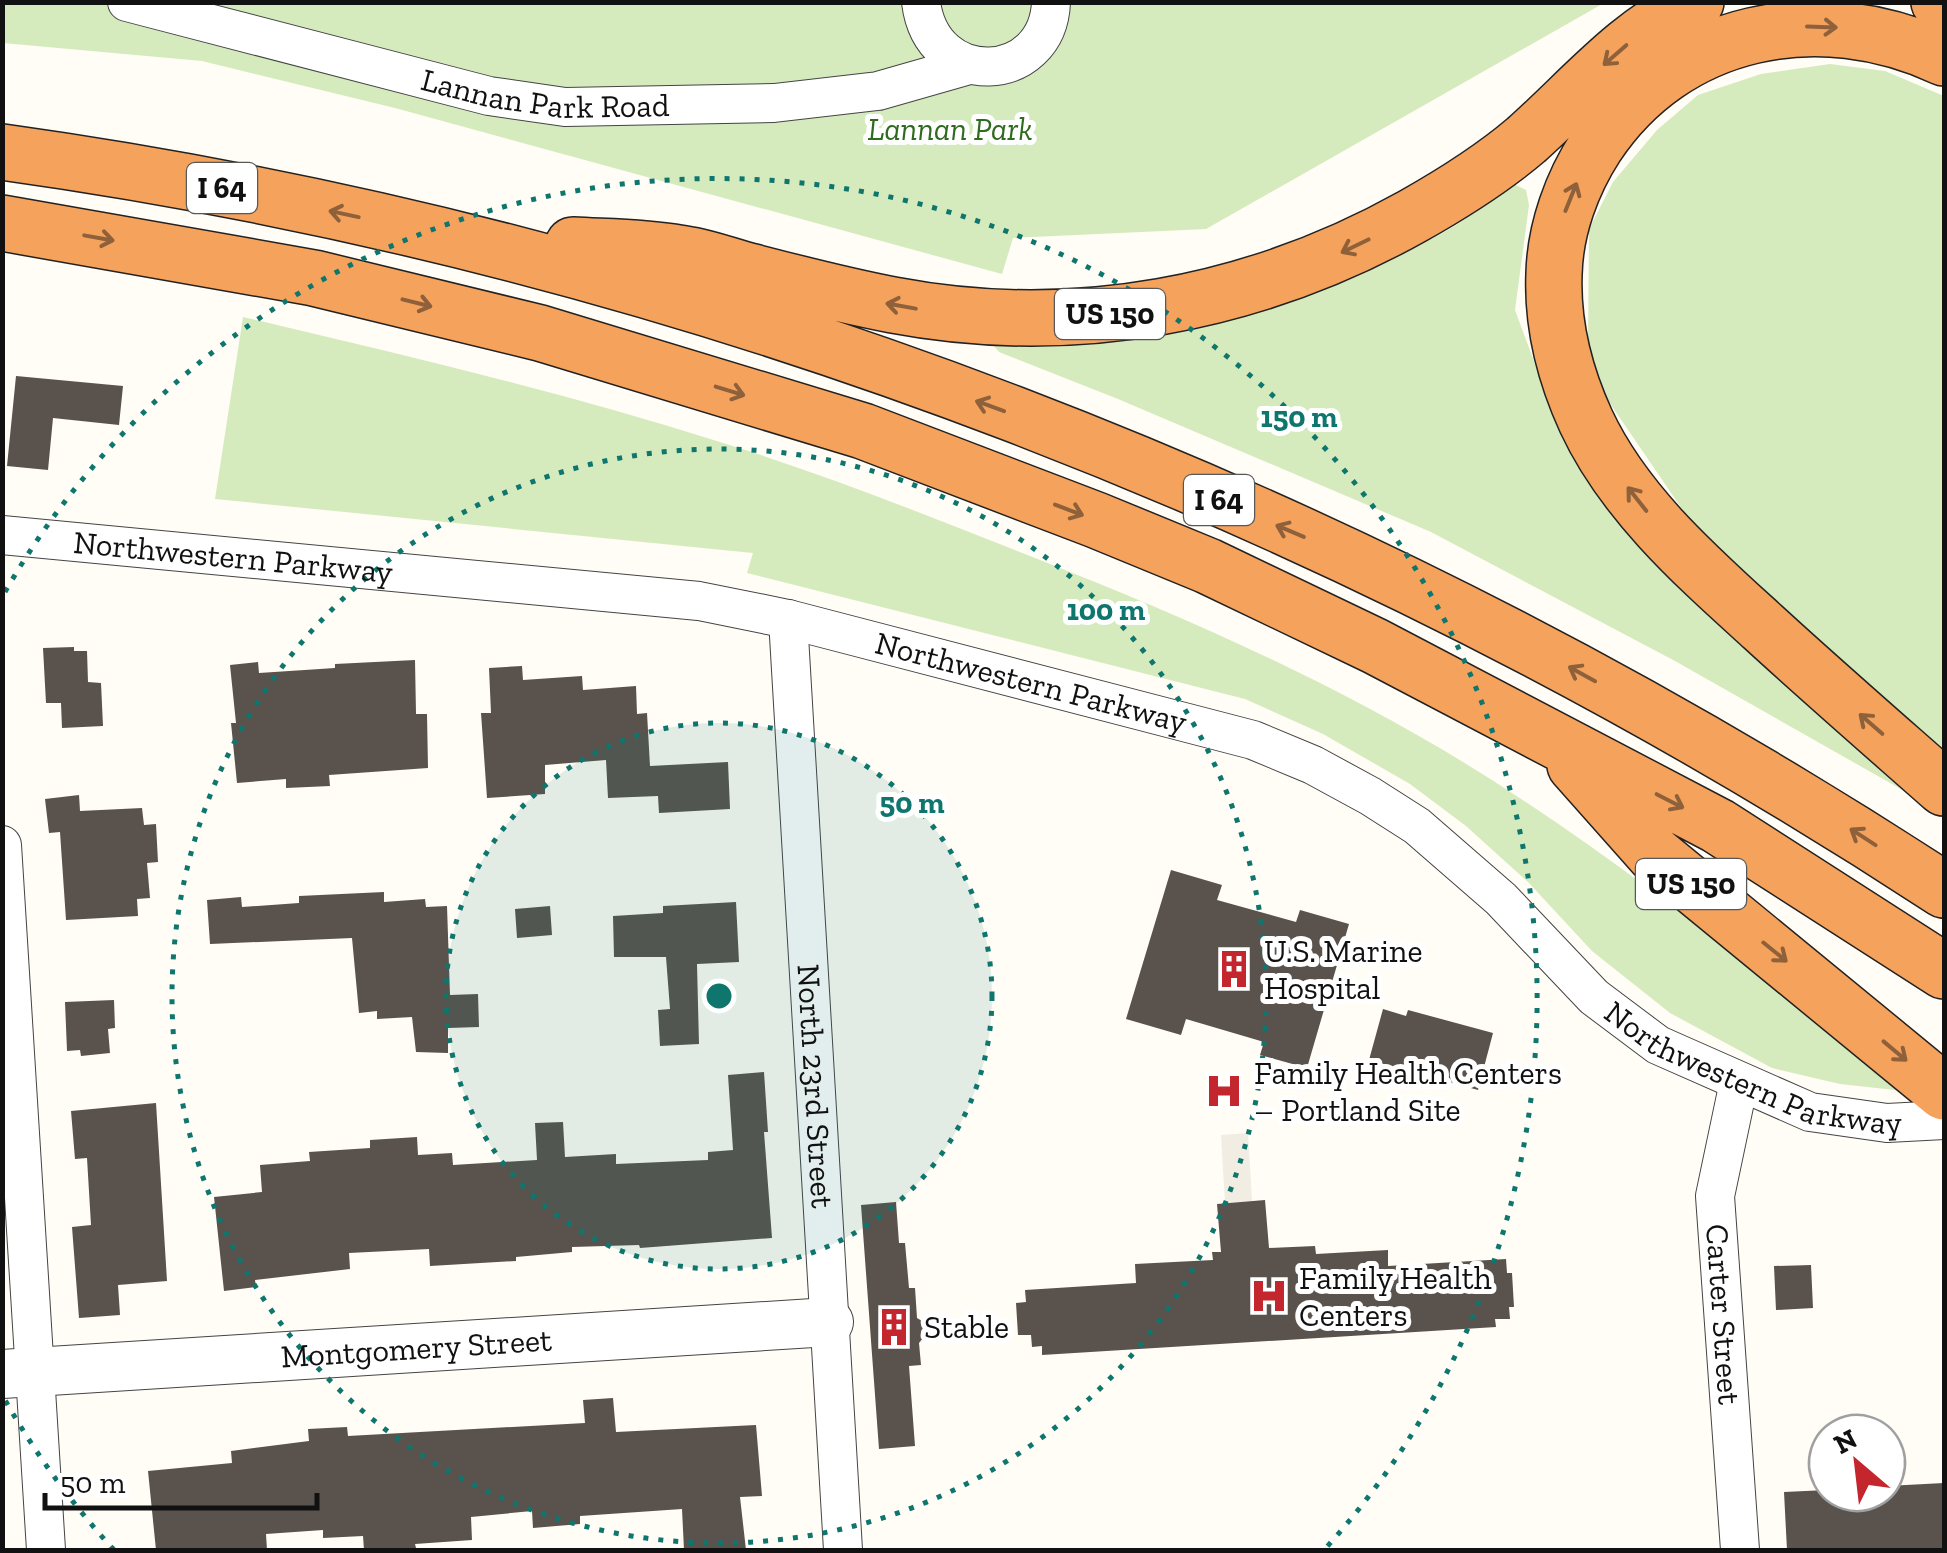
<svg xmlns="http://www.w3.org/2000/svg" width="1947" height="1553" viewBox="0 0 1947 1553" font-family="'Zilla Slab',serif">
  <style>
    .green { fill: #d5ebbd }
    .plaza { fill: #f1ede2 }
    .building { fill: #5a524d }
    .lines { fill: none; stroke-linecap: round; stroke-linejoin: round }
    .minor-casing { stroke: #444; stroke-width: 40 }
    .tertiary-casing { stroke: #444; stroke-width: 50 }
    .motorway-casing { stroke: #222; stroke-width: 58 }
    .minor { stroke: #fff; stroke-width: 38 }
    .tertiary { stroke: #fff; stroke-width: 48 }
    .motorway { stroke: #f5a25d; stroke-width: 55 }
    .oneway { stroke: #8e613b }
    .ring { fill: none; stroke: #0f766e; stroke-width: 5; stroke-dasharray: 5 10 }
    .labels { text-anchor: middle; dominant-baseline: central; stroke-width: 10; stroke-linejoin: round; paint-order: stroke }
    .shield { fill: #fff; stroke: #585858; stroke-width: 2.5 }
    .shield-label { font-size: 30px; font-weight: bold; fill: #111 }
    .street-label { font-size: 32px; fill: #111; stroke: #fff }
    .park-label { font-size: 32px; font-style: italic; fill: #2f6b1f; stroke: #fff }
    .poi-label { font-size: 32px; fill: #111; stroke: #fff; text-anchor: start }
    .centre { fill: #0f766e; stroke: #fff; stroke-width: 5 }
    .ring-label { font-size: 30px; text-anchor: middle; font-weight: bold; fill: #0f766e; stroke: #fff; stroke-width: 10; stroke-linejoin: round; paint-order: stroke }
  </style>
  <rect width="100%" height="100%" fill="#fffdf5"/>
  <!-- green -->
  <path class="green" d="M2 3H1604L1206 229 1013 238 1002 274 395 108 202 61 3 43Z
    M1830 64 1885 71 1944 96V756L1695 528 1609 402 1588 346 1589 229 1613 182 1657 130 1698 95 1761 74Z
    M1516 185 1526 190 1529 205 1515 310 1548 399 1911 786 1906 792 1675 661 1431 532 1118 399 999 352 987 338C1015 340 1043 343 1071 344 1188 344 1345 288 1446 231 1468 219 1488 201 1508 187Z
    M243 317C403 355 563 392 720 442 827 475 931 517 1035 558 1183 616 1328 680 1463 762 1620 858 1761 975 1904 1091L1840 1084 1772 1068 1670 1013 1592 951 1528 882 1466 826 1410 784 1323 734 1245 699 747 573 753 553 215 499Z"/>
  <!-- plaza -->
  <path class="plaza" d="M1248 1133 1252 1201 1225 1203 1221 1135Z"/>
  <!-- building -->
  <path class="building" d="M16 376 123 386 119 425 53 418 48 470 7 466Z
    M74 647V651H87L88 682 101 683 103 726 62 728 61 703H46L43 648Z
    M415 660 416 714H427L428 768 329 775 330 786 286 788V779L237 783 231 723H236L230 665 258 662 259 673 335 668V664Z
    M522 666 523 680 582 676 583 690 636 686 637 714 647 713 650 766 728 762 730 809 659 813 658 796 608 798 606 760 545 765V794L487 798 481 713H491L489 668Z
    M79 795 80 811 142 808 144 825 156 824 158 862 147 863 150 898 137 899 138 916 66 920 60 832 49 833 45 799Z
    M1171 870 1222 885 1217 900 1296 922 1300 910 1349 924 1307 1068 1260 1055 1264 1042 1186 1019 1181 1035 1126 1019Z
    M384 892V902L425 899 426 907 447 906 450 995 478 994 479 1027 448 1028V1053L416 1052 412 1017 377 1019V1011L359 1013 352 938 210 944 207 900 241 897 242 907 299 903V896Z
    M736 902 739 962 697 964 699 1044 660 1046 658 1010 670 1009 666 957H614L613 916 663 913V906Z
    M550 906 552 935 517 938 515 909Z
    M114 1000 115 1028 108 1029 110 1053 81 1056 80 1050 67 1051 65 1002Z
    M1383 1009 1406 1016 1408 1010 1493 1033 1478 1090 1369 1060Z
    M764 1072 768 1132H764L772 1238 640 1248 639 1245 572 1247V1252L516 1257V1261L430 1266 429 1249 349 1253 350 1269 255 1280 256 1287 224 1291 214 1197 262 1192 260 1165 310 1161 309 1152 370 1148V1140L417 1137 418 1155 452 1153 453 1165 537 1160 535 1123 563 1122 565 1157 616 1154V1164L708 1160V1152L733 1150 728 1075Z
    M156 1103 167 1281 118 1285 120 1315 79 1318 72 1227 91 1225 87 1158 75 1159 71 1111Z
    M1265 1200 1269 1248 1315 1246 1316 1254 1388 1250V1266L1506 1259 1507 1273H1512L1514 1307H1509L1510 1319H1495L1496 1327 1042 1355V1346L1032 1347 1031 1335H1018L1016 1303 1026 1302 1025 1290 1136 1283 1135 1264 1213 1260 1212 1252H1221L1217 1204Z
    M896 1202 899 1243H905L909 1288H915L917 1318 932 1327 919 1343 921 1365 909 1366 915 1446 879 1449 861 1205Z
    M1811 1265 1813 1308 1776 1310 1774 1266Z
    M613 1398 616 1432 756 1425 762 1496 740 1497 746 1550H684L682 1509 580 1516V1524L533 1528 532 1511 471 1517 472 1540 415 1544 416 1548 364 1550 363 1536 323 1538V1530L266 1534 267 1550H156L148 1471 232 1463 231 1451 309 1441 308 1429 347 1427 348 1436 585 1423 583 1400Z
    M1944 1483V1550H1787L1784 1492 1827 1490V1493H1887V1486Z"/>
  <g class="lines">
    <!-- minor casing -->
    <g class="minor-casing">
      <g id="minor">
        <path id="s1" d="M127 2 489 96 565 107 774 103 878 91 969 65"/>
        <path d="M921 2C932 91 1048 85 1051 2"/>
        <path id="s2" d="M2 535 699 601 788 619 1253 740 1313 765 1370 796 1417 826 1501 899 1594 997 1658 1045 1810 1112 1887 1123 1944 1120"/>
        <path id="s3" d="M788 619 843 1550"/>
        <path d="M2 845 46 1550"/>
        <path id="s4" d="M1739 1082 1715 1196 1740 1550"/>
      </g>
    </g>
    <!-- tertiary casing -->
    <g class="tertiary-casing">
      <g id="tertiary">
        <path id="s5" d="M2 1374 829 1322"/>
      </g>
    </g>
    <!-- motorway casing -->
    <g class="motorway-casing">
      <path id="motorway" d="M1939 2 1944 5
        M1944 58C1819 0 1675 27 1596 146 1572 183 1555 229 1554 274 1552 325 1565 375 1586 421 1624 503 1697 567 1763 627 1823 682 1884 735 1944 788
        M2 152C693 248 1362 509 1944 890
        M2 223 314 278 540 333 863 431 1096 520 1208 566 1375 646 1718 826 1944 971
        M573 245C608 247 645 247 679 253 704 256 729 266 753 272 799 284 846 296 893 305 1073 339 1254 305 1413 216 1452 194 1492 169 1526 140 1582 90 1627 34 1696 2
        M1575 765 1654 854 1944 1092"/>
    </g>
    <!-- minor -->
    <use href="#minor" class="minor"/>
    <!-- tertiary -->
    <use href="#tertiary" class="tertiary"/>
    <!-- motorway -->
    <use href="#motorway" class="motorway"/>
  </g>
  <!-- one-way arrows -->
  <defs><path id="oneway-shaft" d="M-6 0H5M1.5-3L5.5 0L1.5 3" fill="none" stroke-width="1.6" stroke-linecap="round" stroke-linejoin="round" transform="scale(2.5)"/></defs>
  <g class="oneway">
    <use href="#oneway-shaft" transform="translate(1822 27) rotate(2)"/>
    <use href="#oneway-shaft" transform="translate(1615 55) rotate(139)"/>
    <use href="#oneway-shaft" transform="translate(1571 197) rotate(-68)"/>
    <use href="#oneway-shaft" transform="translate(344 214) rotate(-168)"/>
    <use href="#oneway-shaft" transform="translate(99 238) rotate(10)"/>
    <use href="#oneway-shaft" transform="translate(1355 246) rotate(154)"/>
    <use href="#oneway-shaft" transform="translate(417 303) rotate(14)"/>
    <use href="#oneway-shaft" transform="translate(901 306) rotate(-170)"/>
    <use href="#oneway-shaft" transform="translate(730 391) rotate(17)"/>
    <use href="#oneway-shaft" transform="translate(990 406) rotate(-160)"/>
    <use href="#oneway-shaft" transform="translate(1637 499) rotate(-128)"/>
    <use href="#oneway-shaft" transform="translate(1069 510) rotate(21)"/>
    <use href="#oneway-shaft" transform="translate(1290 531) rotate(-157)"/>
    <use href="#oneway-shaft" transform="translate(1582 674) rotate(-151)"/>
    <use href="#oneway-shaft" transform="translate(1871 724) rotate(-139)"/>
    <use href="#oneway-shaft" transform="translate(1670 801) rotate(27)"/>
    <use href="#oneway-shaft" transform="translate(1863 837) rotate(-147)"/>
    <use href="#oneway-shaft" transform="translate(1775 952) rotate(39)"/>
    <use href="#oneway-shaft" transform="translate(1895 1051) rotate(40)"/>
  </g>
  <!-- distance rings -->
  <circle cx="719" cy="996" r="273" fill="#0f766e" fill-opacity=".12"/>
  <g class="ring">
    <circle cx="719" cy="996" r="273"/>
    <circle cx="719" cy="996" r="547"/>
    <path d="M114 1550A820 820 0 0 1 5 1400M5 592A820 820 0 1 1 1324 1550"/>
  </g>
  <!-- icons -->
  <defs>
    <g id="building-bare" transform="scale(3)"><path d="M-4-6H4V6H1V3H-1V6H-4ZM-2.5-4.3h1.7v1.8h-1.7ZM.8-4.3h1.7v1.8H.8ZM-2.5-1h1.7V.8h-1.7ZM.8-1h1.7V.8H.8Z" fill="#c4262e" stroke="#fff" stroke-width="2.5" paint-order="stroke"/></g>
    <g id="hospital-bare" transform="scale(3)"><path d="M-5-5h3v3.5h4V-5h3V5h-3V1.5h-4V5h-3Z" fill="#c4262e" stroke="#fff" stroke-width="2.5" paint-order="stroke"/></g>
  </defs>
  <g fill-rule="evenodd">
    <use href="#building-bare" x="1234" y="969"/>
    <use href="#hospital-bare" x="1224" y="1091"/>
    <use href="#hospital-bare" x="1269" y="1296"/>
    <use href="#building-bare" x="894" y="1327"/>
  </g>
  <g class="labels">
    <!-- shield labels -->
    <g class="shield">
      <rect x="187" y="163" width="70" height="50" rx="8"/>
      <rect x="1055" y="289" width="110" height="50" rx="8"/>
      <rect x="1184" y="475" width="70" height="50" rx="8"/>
      <rect x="1636" y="859" width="110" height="50" rx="8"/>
    </g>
    <g class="shield-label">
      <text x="222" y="188">I 64</text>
      <text x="1110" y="314">US 150</text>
      <text x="1219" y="500">I 64</text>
      <text x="1691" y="884">US 150</text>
    </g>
    <!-- street labels -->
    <g class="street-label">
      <text stroke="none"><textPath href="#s1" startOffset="430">Lannan Park Road</textPath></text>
      <text stroke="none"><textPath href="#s2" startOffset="232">Northwestern Parkway</textPath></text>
      <text stroke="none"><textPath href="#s2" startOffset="1042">Northwestern Parkway</textPath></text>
      <text stroke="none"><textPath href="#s2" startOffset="1882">Northwestern Parkway</textPath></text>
      <text stroke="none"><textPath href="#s3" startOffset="468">North 23rd Street</textPath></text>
      <text stroke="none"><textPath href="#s4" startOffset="235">Carter Street</textPath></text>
      <text stroke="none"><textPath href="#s5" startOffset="415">Montgomery Street</textPath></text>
    </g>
    <!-- park labels -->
    <g class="park-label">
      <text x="950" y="129">Lannan Park</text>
    </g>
    <!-- poi labels -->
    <g class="poi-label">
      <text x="1264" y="951">U.S. Marine<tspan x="1264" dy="37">Hospital</tspan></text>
      <text x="1254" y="1073">Family Health Centers<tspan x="1254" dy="37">– Portland Site</tspan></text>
      <text x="1299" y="1278">Family Health<tspan x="1299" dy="37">Centers</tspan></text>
      <text x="924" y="1327">Stable</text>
    </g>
  </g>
  <circle cx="719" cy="996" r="15" class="centre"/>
  <g class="ring-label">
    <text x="1299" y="427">150 m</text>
    <text x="1106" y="620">100 m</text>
    <text x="912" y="813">50 m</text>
  </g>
  <!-- border -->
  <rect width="1947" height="1553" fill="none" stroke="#111111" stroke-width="10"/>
  <!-- north arrow -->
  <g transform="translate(1857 1463) rotate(332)"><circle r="48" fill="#ffffff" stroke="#a0a0a0" stroke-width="2.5"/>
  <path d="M0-8L18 38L0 25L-18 38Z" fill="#c4262e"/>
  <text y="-15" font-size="28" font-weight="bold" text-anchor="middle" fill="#111111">N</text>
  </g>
  <!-- scale -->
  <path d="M45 1493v15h272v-15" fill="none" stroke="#111111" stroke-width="5"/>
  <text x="60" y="1493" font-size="30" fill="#111111" stroke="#ffffff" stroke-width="8" paint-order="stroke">50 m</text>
</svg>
